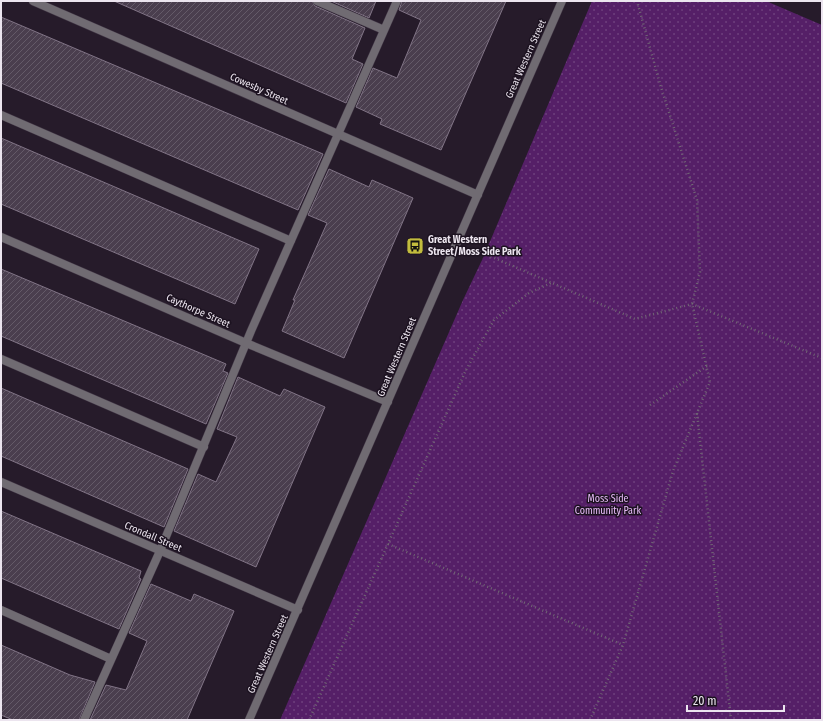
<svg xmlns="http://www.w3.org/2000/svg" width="823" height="721" viewBox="0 0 823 721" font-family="'Fira Sans Condensed',sans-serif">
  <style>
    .park { fill: url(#park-dots) }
    .building { fill: url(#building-hatch); stroke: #817486 }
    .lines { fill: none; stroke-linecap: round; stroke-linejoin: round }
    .service-casing { stroke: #423746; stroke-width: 9 }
    .minor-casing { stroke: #423746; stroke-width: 9 }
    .path { stroke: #716774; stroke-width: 2.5; stroke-dasharray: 1 3; stroke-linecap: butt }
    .service { stroke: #706b72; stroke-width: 8 }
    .minor { stroke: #706b72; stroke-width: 8 }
    .labels { text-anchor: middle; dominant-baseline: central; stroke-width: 3; stroke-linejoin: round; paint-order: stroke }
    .street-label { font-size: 10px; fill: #ece5ef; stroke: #1c1220 }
    .poi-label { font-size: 10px; font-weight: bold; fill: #ece5ef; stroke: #1c1220; text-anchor: start }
    .park-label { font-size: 10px; fill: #e8bcf9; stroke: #1c1220 }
  </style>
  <defs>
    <pattern id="park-dots" width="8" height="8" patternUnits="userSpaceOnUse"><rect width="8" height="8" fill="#551f67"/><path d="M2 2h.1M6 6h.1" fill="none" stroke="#6e3f7d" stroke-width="1.8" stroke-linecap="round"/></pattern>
    <pattern id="building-hatch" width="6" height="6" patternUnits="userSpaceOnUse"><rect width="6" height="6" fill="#4a3e4e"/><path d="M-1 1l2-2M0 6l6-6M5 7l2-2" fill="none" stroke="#645a68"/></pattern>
  </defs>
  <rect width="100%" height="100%" fill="#261b2a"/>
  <!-- park -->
  <path class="park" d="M592 1H766L822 25V720H280L463 300 483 258Z"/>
  <!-- building -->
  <path class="building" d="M114 1H312L315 6 365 28 352 59 363 64 346 103Z
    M331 1H376L369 18Z
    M402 1H506L441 150 380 124 382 119 356 107 373 68 397 78 421 20 399 10Z
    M1 17 323 154 298 210 1 83Z
    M1 138 259 249 235 304 1 204Z
    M329 169 369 187 372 180 413 198 344 358 282 331 295 300H293L327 223 308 215Z
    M1 269 226 364 223 371 228 373 206 424 1 336Z
    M238 377 280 396 284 389 325 407 256 567 174 531 198 474 216 482 237 437 217 429Z
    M1 388 188 469 164 527 1 456Z
    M1 511 141 571 139 578 141 579 119 629 1 578Z
    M151 584 191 601 194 594 234 611 187 720H90L106 685 126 690 147 641 129 633Z
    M1 645 70 675 95 682 79 720H13L1 715Z"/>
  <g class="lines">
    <!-- service casing -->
    <g class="service-casing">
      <path id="service" d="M317 1 384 30
        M1 115 291 241
        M1 359 204 447
        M1 610 111 659
        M84 720 160 551 251 331 397 1"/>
    </g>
    <!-- minor casing -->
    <g class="minor-casing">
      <path id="minor" d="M33 1 478 195
        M1 237 246 343 388 402
        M1 482 298 610
        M249 720 562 1"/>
    </g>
    <!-- path -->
    <path class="path" d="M476 250 635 319 692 304 822 358
      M650 405 707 366
      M697 413 731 720
      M388 544 623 645
      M309 720 466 370 494 320 529 293 551 283
      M590 720 623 645 673 471 710 382 692 304 700 272 697 200 660 84 637 1"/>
    <!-- service -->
    <use href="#service" class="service"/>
    <!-- minor -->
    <use href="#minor" class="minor"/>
  </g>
  <!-- icons -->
  <defs>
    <g id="bus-square" transform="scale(0.9)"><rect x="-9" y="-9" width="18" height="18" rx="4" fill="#c3bd3e" stroke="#1c1220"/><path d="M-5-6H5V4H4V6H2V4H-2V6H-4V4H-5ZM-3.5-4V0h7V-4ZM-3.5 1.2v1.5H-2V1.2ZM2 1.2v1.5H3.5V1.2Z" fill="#111"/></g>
  </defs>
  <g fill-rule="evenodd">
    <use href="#bus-square" x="415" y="246"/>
  </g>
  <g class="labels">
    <!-- street labels -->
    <g class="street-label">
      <text transform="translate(526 59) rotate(-66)">Great Western Street</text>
      <text transform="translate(259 89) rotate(24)">Cowesby Street</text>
      <text transform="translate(198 311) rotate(24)">Caythorpe Street</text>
      <text transform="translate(397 357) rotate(-67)">Great Western Street</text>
      <text transform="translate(153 537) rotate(23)">Crondall Street</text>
      <text transform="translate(268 654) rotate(-66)">Great Western Street</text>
    </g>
    <!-- poi labels -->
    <g class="poi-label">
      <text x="428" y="240">Great Western<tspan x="428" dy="12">Street/Moss Side Park</tspan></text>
    </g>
    <!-- park labels -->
    <g class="park-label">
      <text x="608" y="499">Moss Side<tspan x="608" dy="12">Community Park</tspan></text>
    </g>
  </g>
  <!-- border -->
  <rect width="823" height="721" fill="none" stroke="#ece5ef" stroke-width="4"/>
  <!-- scale -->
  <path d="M687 705v6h97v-6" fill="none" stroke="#ece5ef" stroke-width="2"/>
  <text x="693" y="705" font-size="12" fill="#ece5ef" stroke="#1c1220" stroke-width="3" paint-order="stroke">20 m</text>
</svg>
